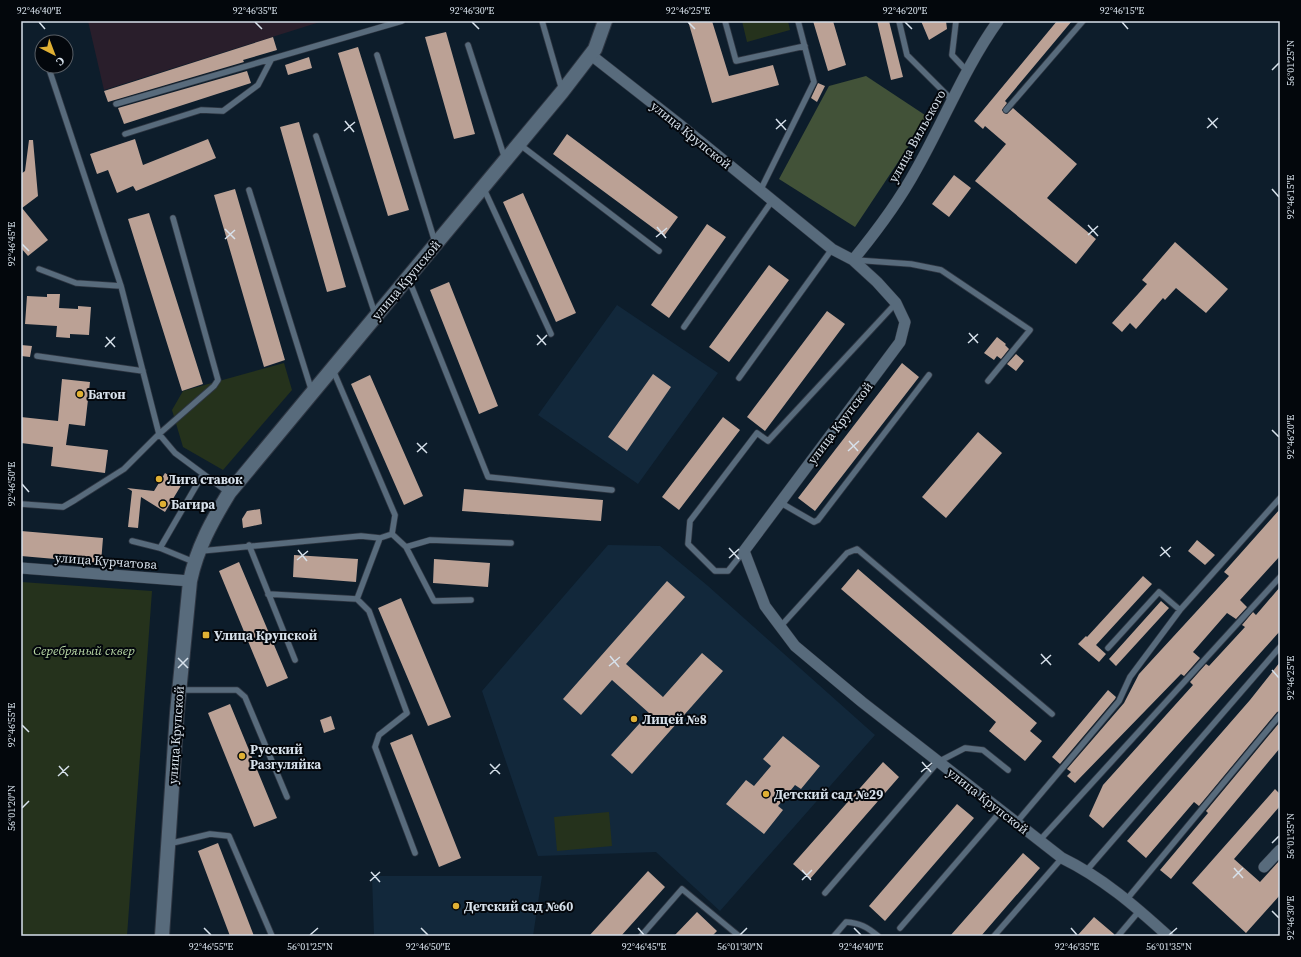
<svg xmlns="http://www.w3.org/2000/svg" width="1301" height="957" viewBox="0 0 1301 957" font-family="'Source Serif 4',serif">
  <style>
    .built { fill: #12283b }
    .medical { fill: #291e2b }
    .green { fill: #25321c }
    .forest { fill: #425238 }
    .building { fill: #bba195 }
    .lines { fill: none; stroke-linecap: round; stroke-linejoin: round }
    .service-casing { stroke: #2f3743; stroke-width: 7 }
    .minor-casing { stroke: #2f3743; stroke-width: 12 }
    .tertiary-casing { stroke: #2f3743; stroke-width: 16 }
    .service { stroke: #586b7c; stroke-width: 5.5 }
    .minor { stroke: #586b7c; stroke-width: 11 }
    .tertiary { stroke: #586b7c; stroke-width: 14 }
    .ticks { fill: none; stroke: #d7e1eb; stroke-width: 1.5 }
    .poi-dot { fill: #e0b034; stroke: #03070c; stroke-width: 1.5 }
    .labels { text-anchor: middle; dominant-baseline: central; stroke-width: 4; stroke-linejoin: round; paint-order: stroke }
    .street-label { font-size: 13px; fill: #d7e1eb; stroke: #03070c }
    .poi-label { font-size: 13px; font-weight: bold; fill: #d7e1eb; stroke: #03070c; text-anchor: start }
    .park-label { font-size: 13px; font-style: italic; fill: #b8d7a5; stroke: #03070c }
    .neatline { fill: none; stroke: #d7e1eb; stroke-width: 1.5 }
    .ticks-label { font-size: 10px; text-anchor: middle; fill: #d7e1eb }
  </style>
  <rect width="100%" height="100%" fill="#0d1d2b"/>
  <!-- built -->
  <path class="built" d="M617 305 718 373 638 484 538 415Z
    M608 545 660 546 708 586 875 735 720 911 656 852 538 856 482 691Z
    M372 876H542L533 936H374Z"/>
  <!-- medical -->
  <path class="medical" d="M88 21H323L104 90Z"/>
  <!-- green -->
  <path class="green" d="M742 21H788L790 30 747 42Z
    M284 363 292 390 223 470 183 447 172 410 183 391Z
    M21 582 152 591 127 936H21Z
    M609 812 612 846 557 851 554 817Z"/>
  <!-- forest -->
  <path class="forest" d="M866 76 928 117 855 227 779 179 829 86Z"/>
  <!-- building -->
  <path class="building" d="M688 21H712L729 76 773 65 779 85 712 103Z
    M813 21H833L846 65 828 71Z
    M877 21H889L903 77 891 80Z
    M921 21H946L947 29 929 40Z
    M1057 21H1072L1005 101 1007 103 1002 110 1004 113 1007 114 1013 108 1077 164 1047 198 1096 239 1076 264 975 181 1006 144 985 126 983 129 974 121Z
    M446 32 475 134 454 139 425 37Z
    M273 37 277 50 243 60 244 62 108 102 104 91Z
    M358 47 409 210 388 216 338 53Z
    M309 57 312 68 288 75 285 65Z
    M247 71 251 83 124 124 118 108Z
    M818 83 825 86 817 102 811 98Z
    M299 122 346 287 327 292 280 127Z
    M567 134 678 217 664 236 553 154Z
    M135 139 143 165 208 139 216 158 136 191 133 186 117 193 108 170 97 174 90 154Z
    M29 140H33L38 196 22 208 48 240 28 256 21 248V174L25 171Z
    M954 175 971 188 949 217 932 204Z
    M235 189 285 360 264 367 214 195Z
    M523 193 576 313 556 322 503 202Z
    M149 213 203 384 182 391 128 219Z
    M707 224 726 237 669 318 651 305Z
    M1175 242 1228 289 1206 313 1176 288 1165 300 1163 298 1136 329 1130 323 1122 332 1112 323 1147 284 1142 280Z
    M769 265 789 280 729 362 709 347Z
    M449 282 498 406 479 414 430 290Z
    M47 294H60L59 308 78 309V306L91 307 89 335 70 334V338L56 337 57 326 25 324 27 296 47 297Z
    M827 311 845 324 765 431 747 417Z
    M997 337 1006 344 1005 345 1009 349 1001 359 997 356 994 360 984 353Z
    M21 345 32 346 30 357 21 356Z
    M1016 354 1024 361 1016 371 1007 364Z
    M902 363 919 377 815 511 798 498Z
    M653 374 671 387 627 451 608 437Z
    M370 375 423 496 404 505 351 384Z
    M62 379 90 382 85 426 69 424 66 445 108 450 105 473 51 466 53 447 21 443V417L58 421Z
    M723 417 740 430 679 510 662 497Z
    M978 432 1002 453 946 518 922 497Z
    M165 473 182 484 165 512 141 497 138 528 128 527 132 491 127 488 154 491Z
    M464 489 603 500 601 521 462 511Z
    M260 509 262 524 243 528 242 519 247 511Z
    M1280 509V556L1240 600 1247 607 1236 619 1227 613 1193 652 1200 658 1184 676 1181 674 1075 783 1067 776 1071 772 1067 769 1124 703 1139 674 1229 576 1224 572Z
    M21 531 103 538 101 563 21 556Z
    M1197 540 1215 555 1205 565 1188 551Z
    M294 555 358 559 356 582 293 577Z
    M434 559 490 563 488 587 433 583Z
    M239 562 288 678 267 687 219 571Z
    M858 569 1037 723 1030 731 1042 741 1025 761 989 731 996 722 841 589Z
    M1143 576 1152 584 1096 645 1106 654 1099 662 1078 644 1086 636 1087 637Z
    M667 581 685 597 626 664 663 697 702 653 723 671 632 774 611 755 649 713 612 680 581 715 563 699Z
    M1280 587V631L1103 828 1089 816 1103 785 1193 685 1190 682 1206 664 1209 666 1245 627 1242 625 1253 612 1256 615Z
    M401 598 451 717 428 726 378 608Z
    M1161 601 1169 608 1116 666 1109 659Z
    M1280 662V711L1277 712 1199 806 1194 802 1146 858 1127 841 1250 700Z
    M1108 690 1116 697 1115 699 1060 764 1052 757Z
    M230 704 277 818 254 827 208 713Z
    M331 716 335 729 324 733 320 720Z
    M1280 722V748L1171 879 1160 870 1208 813 1206 811Z
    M412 734 461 858 439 867 390 743Z
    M783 736 820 766 801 789 795 785 778 806 783 810 764 834 726 804 746 780 754 786 771 766 763 759Z
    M883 762 899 777 810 879 793 864Z
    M1275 789 1280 794V806L1234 859 1260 882 1280 860V895L1246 933 1192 883Z
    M957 804 974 818 885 921 869 906Z
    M218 843 254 936H230L198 851Z
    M1023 853 1040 868 981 936H950Z
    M648 871 665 887 621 936H589Z
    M697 912 717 931 712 936H674Z
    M1094 917 1114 934V936H1077Z"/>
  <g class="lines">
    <!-- service casing -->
    <g class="service-casing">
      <path id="service" d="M542 21 562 90
        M725 21 736 61 805 46
        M899 21 907 55 953 101
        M956 21 952 55 966 70
        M468 45 505 159
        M377 55 435 242
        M48 66 121 286 159 434 175 453 229 493
        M116 104 402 21
        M1006 110 1083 21
        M125 134 201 110 223 111 258 85 271 60
        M316 136 375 314
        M519 144 659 251
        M483 187 551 334
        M249 190 312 392
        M760 191 814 82 798 21
        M855 260 911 264 941 270 1030 330 988 381
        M39 269 76 283 121 286
        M409 280 488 477 612 490
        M684 327 772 201
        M37 356 143 371
        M739 378 832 249
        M781 503 814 522 818 520 929 375
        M21 504 63 507 75 500 124 469 159 434 214 386 218 380 173 218
        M392 534 406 547 434 601 471 600
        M132 541 160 548 194 562
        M249 545 295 660
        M406 547 430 540 511 543
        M160 548 203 474
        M201 551 361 536 380 538 392 534 395 515 333 370
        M744 551 728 571H715L688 544 690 521 757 433 768 441 896 303
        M268 594 357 599 380 538
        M357 599 369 611 407 713 379 735 375 747 415 853
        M780 627 847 553 857 549 1052 714
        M1108 648 1159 592 1180 610
        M179 690H237L245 697 287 797
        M1016 823 1119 701 1130 677 1180 610 1280 498
        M1040 840 1280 577
        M168 844 210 834 229 836 272 936
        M1087 870 1280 647
        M825 893 938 762 965 748 983 750 1008 770
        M1127 899 1280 715
        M900 928 1001 811
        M641 936 682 889 739 936
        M834 936 846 922C860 923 867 927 878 936
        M994 936 1062 858
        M1118 936 1140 910"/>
    </g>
    <!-- minor casing -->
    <g class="minor-casing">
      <path id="minor" d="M591 55 679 124 832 249 853 260 877 282 896 303 905 322 900 342 744 551 765 606 795 646 862 702 1062 858C1103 878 1135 906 1168 936
        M853 260C876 232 898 203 916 170 944 121 965 67 998 21
        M21 568 190 581
        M1264 867 1280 850"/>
    </g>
    <!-- tertiary casing -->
    <g class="tertiary-casing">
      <path id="tertiary" d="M162 936 177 713 190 581C197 548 212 521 229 493L562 92 595 49 605 21"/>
    </g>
    <!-- service -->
    <use href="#service" class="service"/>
    <!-- minor -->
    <use href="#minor" class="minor"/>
    <!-- tertiary -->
    <use href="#tertiary" class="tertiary"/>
  </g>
  <!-- ticks -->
  <path class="ticks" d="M39 22 45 29M255 22 262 29M472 22 479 29M688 22 695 29M905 22 912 29M1122 22 1128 29M1272 70 1279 63M1208 118 1217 128M776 119 786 130M345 121 354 132M1207 128 1218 118M776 129 786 120M344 131 355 122M1272 189 1279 197M1088 225 1098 236M657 227 666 238M225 229 235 239M1088 235 1098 226M656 237 667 228M225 239 235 230M22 244 29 251M969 333 978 343M537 335 546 345M106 337 115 347M968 343 978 334M537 345 547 335M105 347 115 337M1272 430 1279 437M849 441 858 451M417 443 427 453M848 451 859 441M417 452 427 443M22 484 29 492M1161 547 1170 557M729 548 739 559M298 550 307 561M1160 556 1171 547M729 558 739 549M297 560 308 551M1041 654 1051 665M610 656 619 667M178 658 188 668M1041 664 1051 655M609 666 620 657M178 668 188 658M1272 670 1279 678M22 725 29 732M922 762 931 772M490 764 500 774M59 766 68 776M921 772 932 763M490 774 500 764M58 776 69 766M22 808 29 801M1272 843 1279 836M1234 868 1243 878M802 870 811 880M371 872 380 882M1233 878 1243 868M802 880 812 870M370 881 380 872M1272 911 1279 918M204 928 211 935M421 928 428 935M638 928 644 935M854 928 861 935M1071 928 1077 935M310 935 318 928M740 935 747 928M1169 935 1177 928"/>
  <!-- markers -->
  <g class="poi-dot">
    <circle cx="80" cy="394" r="4"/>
    <circle cx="159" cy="479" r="4"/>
    <circle cx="163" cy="504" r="4"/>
    <rect x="202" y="631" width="8" height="8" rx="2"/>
    <circle cx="634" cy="719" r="4"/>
    <circle cx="242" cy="756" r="4"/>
    <circle cx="766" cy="794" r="4"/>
    <circle cx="456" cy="906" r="4"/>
  </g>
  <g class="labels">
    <!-- street labels -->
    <g class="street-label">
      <text transform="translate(691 135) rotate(39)">улица Крупской</text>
      <text transform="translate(917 136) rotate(-61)">улица Вильского</text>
      <text transform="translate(406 280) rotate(-50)">улица Крупской</text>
      <text transform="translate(840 423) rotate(-53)">улица Крупской</text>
      <text transform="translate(106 561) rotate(4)">улица Курчатова</text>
      <text transform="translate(176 735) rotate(-86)">улица Крупской</text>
      <text transform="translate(988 801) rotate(38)">улица Крупской</text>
    </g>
    <!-- poi labels -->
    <g class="poi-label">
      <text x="88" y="394">Батон</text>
      <text x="167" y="479">Лига ставок</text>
      <text x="171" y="504">Багира</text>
      <text x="214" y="635">Улица Крупской</text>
      <text x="642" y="719">Лицей №8</text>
      <text x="250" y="749">Русский<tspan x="250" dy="15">Разгуляйка</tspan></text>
      <text x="774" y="794">Детский сад №29</text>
      <text x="464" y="906">Детский сад №60</text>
    </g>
    <!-- park labels -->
    <g class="park-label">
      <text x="84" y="650">Серебряный сквер</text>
    </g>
  </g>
  <!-- border -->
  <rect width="1301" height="957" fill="none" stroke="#03070c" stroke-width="44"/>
  <!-- north arrow -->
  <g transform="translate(54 54) rotate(138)"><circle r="19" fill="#03070c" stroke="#585e65"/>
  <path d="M0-3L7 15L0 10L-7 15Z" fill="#e0b034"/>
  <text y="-6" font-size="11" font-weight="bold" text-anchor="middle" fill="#d7e1eb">С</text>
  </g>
  <rect x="22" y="22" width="1257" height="913" class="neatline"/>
  <g class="ticks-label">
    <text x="39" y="14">92°46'40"E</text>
    <text x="255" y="14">92°46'35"E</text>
    <text x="472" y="14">92°46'30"E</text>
    <text x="688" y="14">92°46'25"E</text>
    <text x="905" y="14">92°46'20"E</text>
    <text x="1122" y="14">92°46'15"E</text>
    <text transform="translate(1290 63) rotate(-90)" y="4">56°01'25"N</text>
    <text transform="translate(1290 197) rotate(-90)" y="4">92°46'15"E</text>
    <text transform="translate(11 244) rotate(-90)" y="4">92°46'45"E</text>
    <text transform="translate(1290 437) rotate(-90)" y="4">92°46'20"E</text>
    <text transform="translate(11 484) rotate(-90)" y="4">92°46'50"E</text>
    <text transform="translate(1290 678) rotate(-90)" y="4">92°46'25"E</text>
    <text transform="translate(11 725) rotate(-90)" y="4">92°46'55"E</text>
    <text transform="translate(11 808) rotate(-90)" y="4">56°01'20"N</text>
    <text transform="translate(1290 836) rotate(-90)" y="4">56°01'35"N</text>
    <text transform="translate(1290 918) rotate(-90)" y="4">92°46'30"E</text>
    <text x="211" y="950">92°46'55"E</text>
    <text x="310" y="950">56°01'25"N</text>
    <text x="428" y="950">92°46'50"E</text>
    <text x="644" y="950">92°46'45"E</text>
    <text x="740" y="950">56°01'30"N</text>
    <text x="861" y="950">92°46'40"E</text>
    <text x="1077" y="950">92°46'35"E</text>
    <text x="1169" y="950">56°01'35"N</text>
  </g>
</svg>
